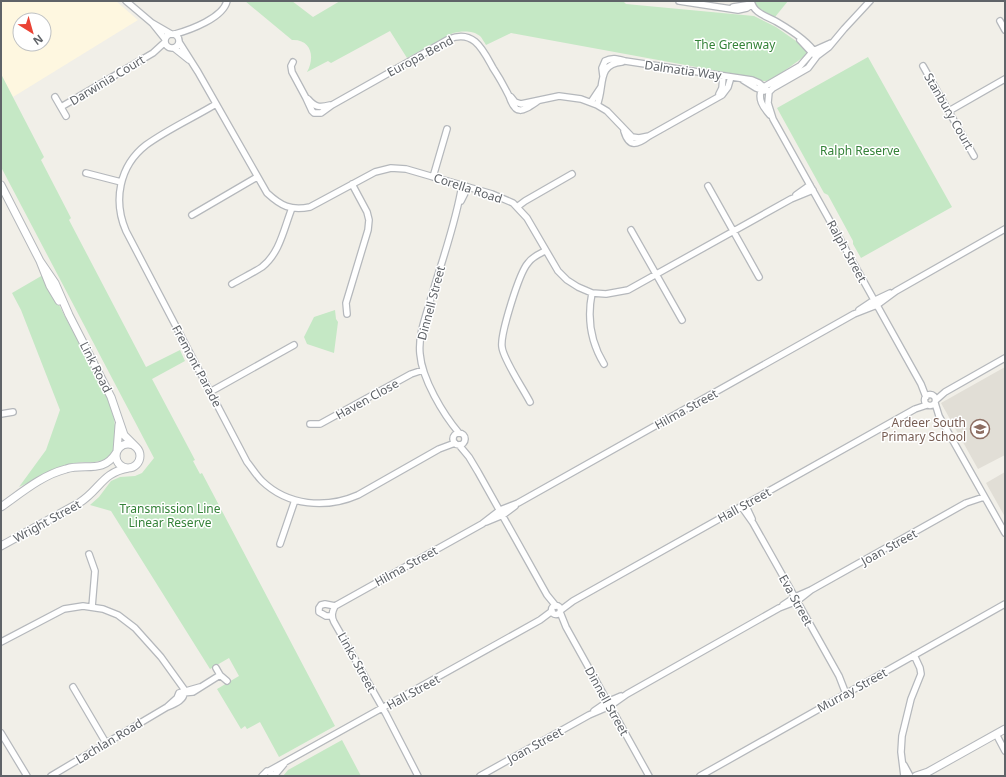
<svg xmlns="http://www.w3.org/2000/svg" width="1006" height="777" viewBox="0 0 1006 777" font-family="'Noto Sans',sans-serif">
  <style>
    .commercial { fill: #fef7e0; fill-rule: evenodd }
    .education { fill: #e1ded6 }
    .green { fill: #c5e8c5 }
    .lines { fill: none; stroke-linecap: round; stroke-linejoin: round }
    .minor-casing { stroke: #b5b8bc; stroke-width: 8 }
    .tertiary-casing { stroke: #b5b8bc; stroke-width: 9 }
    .minor { stroke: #fff; stroke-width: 5.5 }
    .tertiary { stroke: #fff; stroke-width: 7 }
    .labels { text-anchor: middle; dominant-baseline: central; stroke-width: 3; stroke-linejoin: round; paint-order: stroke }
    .park-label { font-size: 12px; fill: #348238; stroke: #fff }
    .street-label { font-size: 12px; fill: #5f6368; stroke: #fff }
    .education-label { font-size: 12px; fill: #785e54; stroke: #fff; text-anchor: end }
  </style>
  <rect width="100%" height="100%" fill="#f1efe8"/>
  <!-- commercial -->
  <path class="commercial" d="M1 1H116L138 20 13 97 1 74ZM20 20H44V44H20Z"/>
  <!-- education -->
  <path class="education" d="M1005 367V455L978 469 941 403Z
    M1005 472V517L986 483Z"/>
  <!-- green -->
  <path class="green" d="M245 1H292L313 17 340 1H623L626 4 754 16 776 27 796 41 809 53 780 74 767 81H761L740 75 511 33 486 45C484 42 482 38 480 36 473 30 461 31 453 33L407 58 390 31 331 63 328 61 307 72C315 58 312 39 292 40Z
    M753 1H788L775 17 757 8Z
    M868 57 952 207 861 258 853 244V241L828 195 824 193 777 108Z
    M1 74 44 157 41 160 71 218 69 220 146 367 180 350 185 361 152 379 195 460 193 461 200 474 202 473 335 726 279 757 260 722 247 729 245 726 241 729 217 689 239 676 229 658 210 669 111 511 90 505 99 497 111 481 120 477 135 476 142 473 154 458 1 167Z
    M43 275C57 301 70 326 84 352 95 371 107 391 113 413 115 422 118 446 112 454 103 465 87 461 75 463 54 467 38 479 19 487L46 450 60 410 21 310 12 293Z
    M335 310 336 319 338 322 334 353 307 344 304 337 314 317Z
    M342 740 361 776H283L288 770Z"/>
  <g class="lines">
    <!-- minor casing -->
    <g class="minor-casing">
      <path id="minor" d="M126 1 152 23 171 34
        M679 1 738 10 747 8 752 4
        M751 1C754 14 767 16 777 22 789 29 809 42 816 54
        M733 7 752 4
        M1000 21 1005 30
        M153 24 165 39
        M165 41a7 7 0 1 1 14 0a7 7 0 1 1-14 0Z
        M175 34C190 30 223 18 227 1
        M800 40 813 54
        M179 42 198 72 267 193C281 206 291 211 310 207L375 172 391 168 406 169 492 194 513 203 527 218 558 271 567 280 578 287 592 293 606 294 628 290 791 199 813 190
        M174 48 189 60
        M293 62 291 66 292 72 306 98 312 111 314 113H321L332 105 449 39C474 29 483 50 493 68 499 77 504 86 509 96 516 117 523 111 538 101
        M923 66 974 156
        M603 76 602 68 605 61C612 57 618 59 625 61L752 80 759 83 769 92
        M743 80 756 88 764 91
        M769 92 768 103 773 119 921 384 926 397
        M769 92 773 88 808 68 817 56 829 47 844 29 870 1
        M719 94 722 88 723 76
        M55 97 66 116
        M511 97 515 102 521 104 559 96 581 99 597 105 607 111 632 137 639 138 649 136
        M308 99C315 107 319 108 330 105
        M591 102 601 87
        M216 104C193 118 168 129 146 145 119 166 113 201 126 231L247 462C252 468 256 475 262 481 288 506 326 509 358 495L439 449 455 443
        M597 105C605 87 596 64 622 62
        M61 107 153 53 165 42
        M949 111 1005 79
        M770 115C763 107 757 99 762 88L800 66 813 51 831 43
        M624 131C629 148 637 145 649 136L722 95 728 87 731 77
        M86 173 121 182
        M433 177 447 129
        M708 186 759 277
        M796 195 810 185
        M461 201 468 187
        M517 207 525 201 572 174
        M192 215 257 177
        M631 230 682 320
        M232 284C242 278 253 273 262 267 280 253 284 228 292 208
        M592 293C587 318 590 341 604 364
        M859 310 871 302 890 293
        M347 314 346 303 368 230 369 220 367 212 352 184
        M210 392 294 345
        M924.5 400a5.5 5.5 0 1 1 11 0a5.5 5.5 0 1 1-11 0Z
        M936 400 945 392 1005 358
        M530 402C524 390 503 359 502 347 500 335 519 273 528 263 532 257 539 254 545 251
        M935 403 939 416 1005 533
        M1 414 13 412
        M310 424H320L411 374 423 370
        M453 439a6 6 0 1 1 12 0a6 6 0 1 1-12 0Z
        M459 433C443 414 422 379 420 354 418 335 426 316 431 298 442 260 456 223 462 185
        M459 445 469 457 478 472 547 595 556 606
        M745 504 752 519
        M741 506 753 523 797 601 839 676 846 694
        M486 522 503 515 515 506
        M280 544 295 500
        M89 554 95 571 92 607
        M783 605 795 597 811 590 966 503 984 497
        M551.5 610a4.5 4.5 0 1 1 9 0a4.5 4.5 0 1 1-9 0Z
        M561 610 573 601 915 409 927 405
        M560 612 566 627 649 776
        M332 616H326L319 612V608L321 605 325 604 335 606
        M1 642 64 609 83 606 103 609 118 615 135 628 161 657 184 689C186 700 175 704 167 707
        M216 668 220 675 227 681
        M73 687 106 743
        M182 693 193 692 220 675
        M594 711 607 702 621 696
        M1 733 27 776
        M996 734 1005 751
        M904 765 910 776
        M269 771 540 620 552 611
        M51 776 167 707 177 698 179 693 200 687
        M262 776 267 771 271 773
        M274 776 284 764
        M418 776 386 714 334 622C331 616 332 612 335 606L482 524 500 510 518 503 854 314 877 305 896 291 1005 229
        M480 776 589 715 610 706 627 694 779 608 797 601 811 590
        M700 776 1005 604
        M904 776 901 752 902 736 911 699 921 674 920 668 914 655"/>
    </g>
    <!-- tertiary casing -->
    <g class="tertiary-casing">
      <path id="tertiary" d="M1 185 40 261 50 286 59 301
        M40 261 55 283 69 315 111 397 124 435 136 447
        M116 456a12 12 0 1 1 24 0a12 12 0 1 1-24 0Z
        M117 451 119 425
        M1 507C21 493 42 475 66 469 85 463 103 474 116 453
        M1 546 79 503C100 490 102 472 129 468
        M916 776 928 772
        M924 776 928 772 1005 729"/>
    </g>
    <!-- minor -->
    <use href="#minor" class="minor"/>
    <!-- tertiary -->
    <use href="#tertiary" class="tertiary"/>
  </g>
  <!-- icons -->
  <defs>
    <g id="school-ring" transform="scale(1)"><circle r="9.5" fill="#fff" stroke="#8d6e63" stroke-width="1.5"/><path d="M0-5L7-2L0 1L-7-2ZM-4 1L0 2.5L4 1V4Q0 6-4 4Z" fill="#8d6e63"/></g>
  </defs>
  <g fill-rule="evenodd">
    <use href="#school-ring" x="980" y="429"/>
  </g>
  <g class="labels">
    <!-- park labels -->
    <g class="park-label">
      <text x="735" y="44">The Greenway</text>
      <text x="860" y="150">Ralph Reserve</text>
      <text x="170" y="508">Transmission Line<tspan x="170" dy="14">Linear Reserve</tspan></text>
    </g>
    <!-- street labels -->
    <g class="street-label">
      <text transform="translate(420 56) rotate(-28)">Europa Bend</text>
      <text transform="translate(683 70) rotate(8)">Dalmatia Way</text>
      <text transform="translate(107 80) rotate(-31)">Darwinia Court</text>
      <text transform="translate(949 111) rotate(60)">Stanbury Court</text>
      <text transform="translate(468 188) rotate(18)">Corella Road</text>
      <text transform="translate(847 251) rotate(61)">Ralph Street</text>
      <text transform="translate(431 303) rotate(-75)">Dinnell Street</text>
      <text transform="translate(197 366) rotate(62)">Fremont Parade</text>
      <text transform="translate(96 367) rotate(63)">Link Road</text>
      <text transform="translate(367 399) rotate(-29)">Haven Close</text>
      <text transform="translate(686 409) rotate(-29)">Hilma Street</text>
      <text transform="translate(744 505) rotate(-29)">Hall Street</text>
      <text transform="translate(47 521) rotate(-29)">Wright Street</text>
      <text transform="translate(889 547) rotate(-29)">Joan Street</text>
      <text transform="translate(406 566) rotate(-29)">Hilma Street</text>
      <text transform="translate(796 600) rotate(61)">Eva Street</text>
      <text transform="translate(357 662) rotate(61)">Links Street</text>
      <text transform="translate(852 690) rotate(-29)">Murray Street</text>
      <text transform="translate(413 692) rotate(-29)">Hall Street</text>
      <text transform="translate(607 701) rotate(61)">Dinnell Street</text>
      <text transform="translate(109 741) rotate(-31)">Lachlan Road</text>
      <text transform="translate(535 745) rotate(-29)">Joan Street</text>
    </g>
    <!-- education labels -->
    <g class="education-label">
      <text x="966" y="422">Ardeer South<tspan x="966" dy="14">Primary School</tspan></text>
    </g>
  </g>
  <!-- border -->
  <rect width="1006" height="777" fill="none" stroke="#5f6368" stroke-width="4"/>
  <!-- north arrow -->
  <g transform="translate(32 32) rotate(143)"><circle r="19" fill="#ffffff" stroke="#bfc1c3"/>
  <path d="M0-3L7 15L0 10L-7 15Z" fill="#ea4335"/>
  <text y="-6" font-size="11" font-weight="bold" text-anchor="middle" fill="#5f6368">N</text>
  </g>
</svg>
